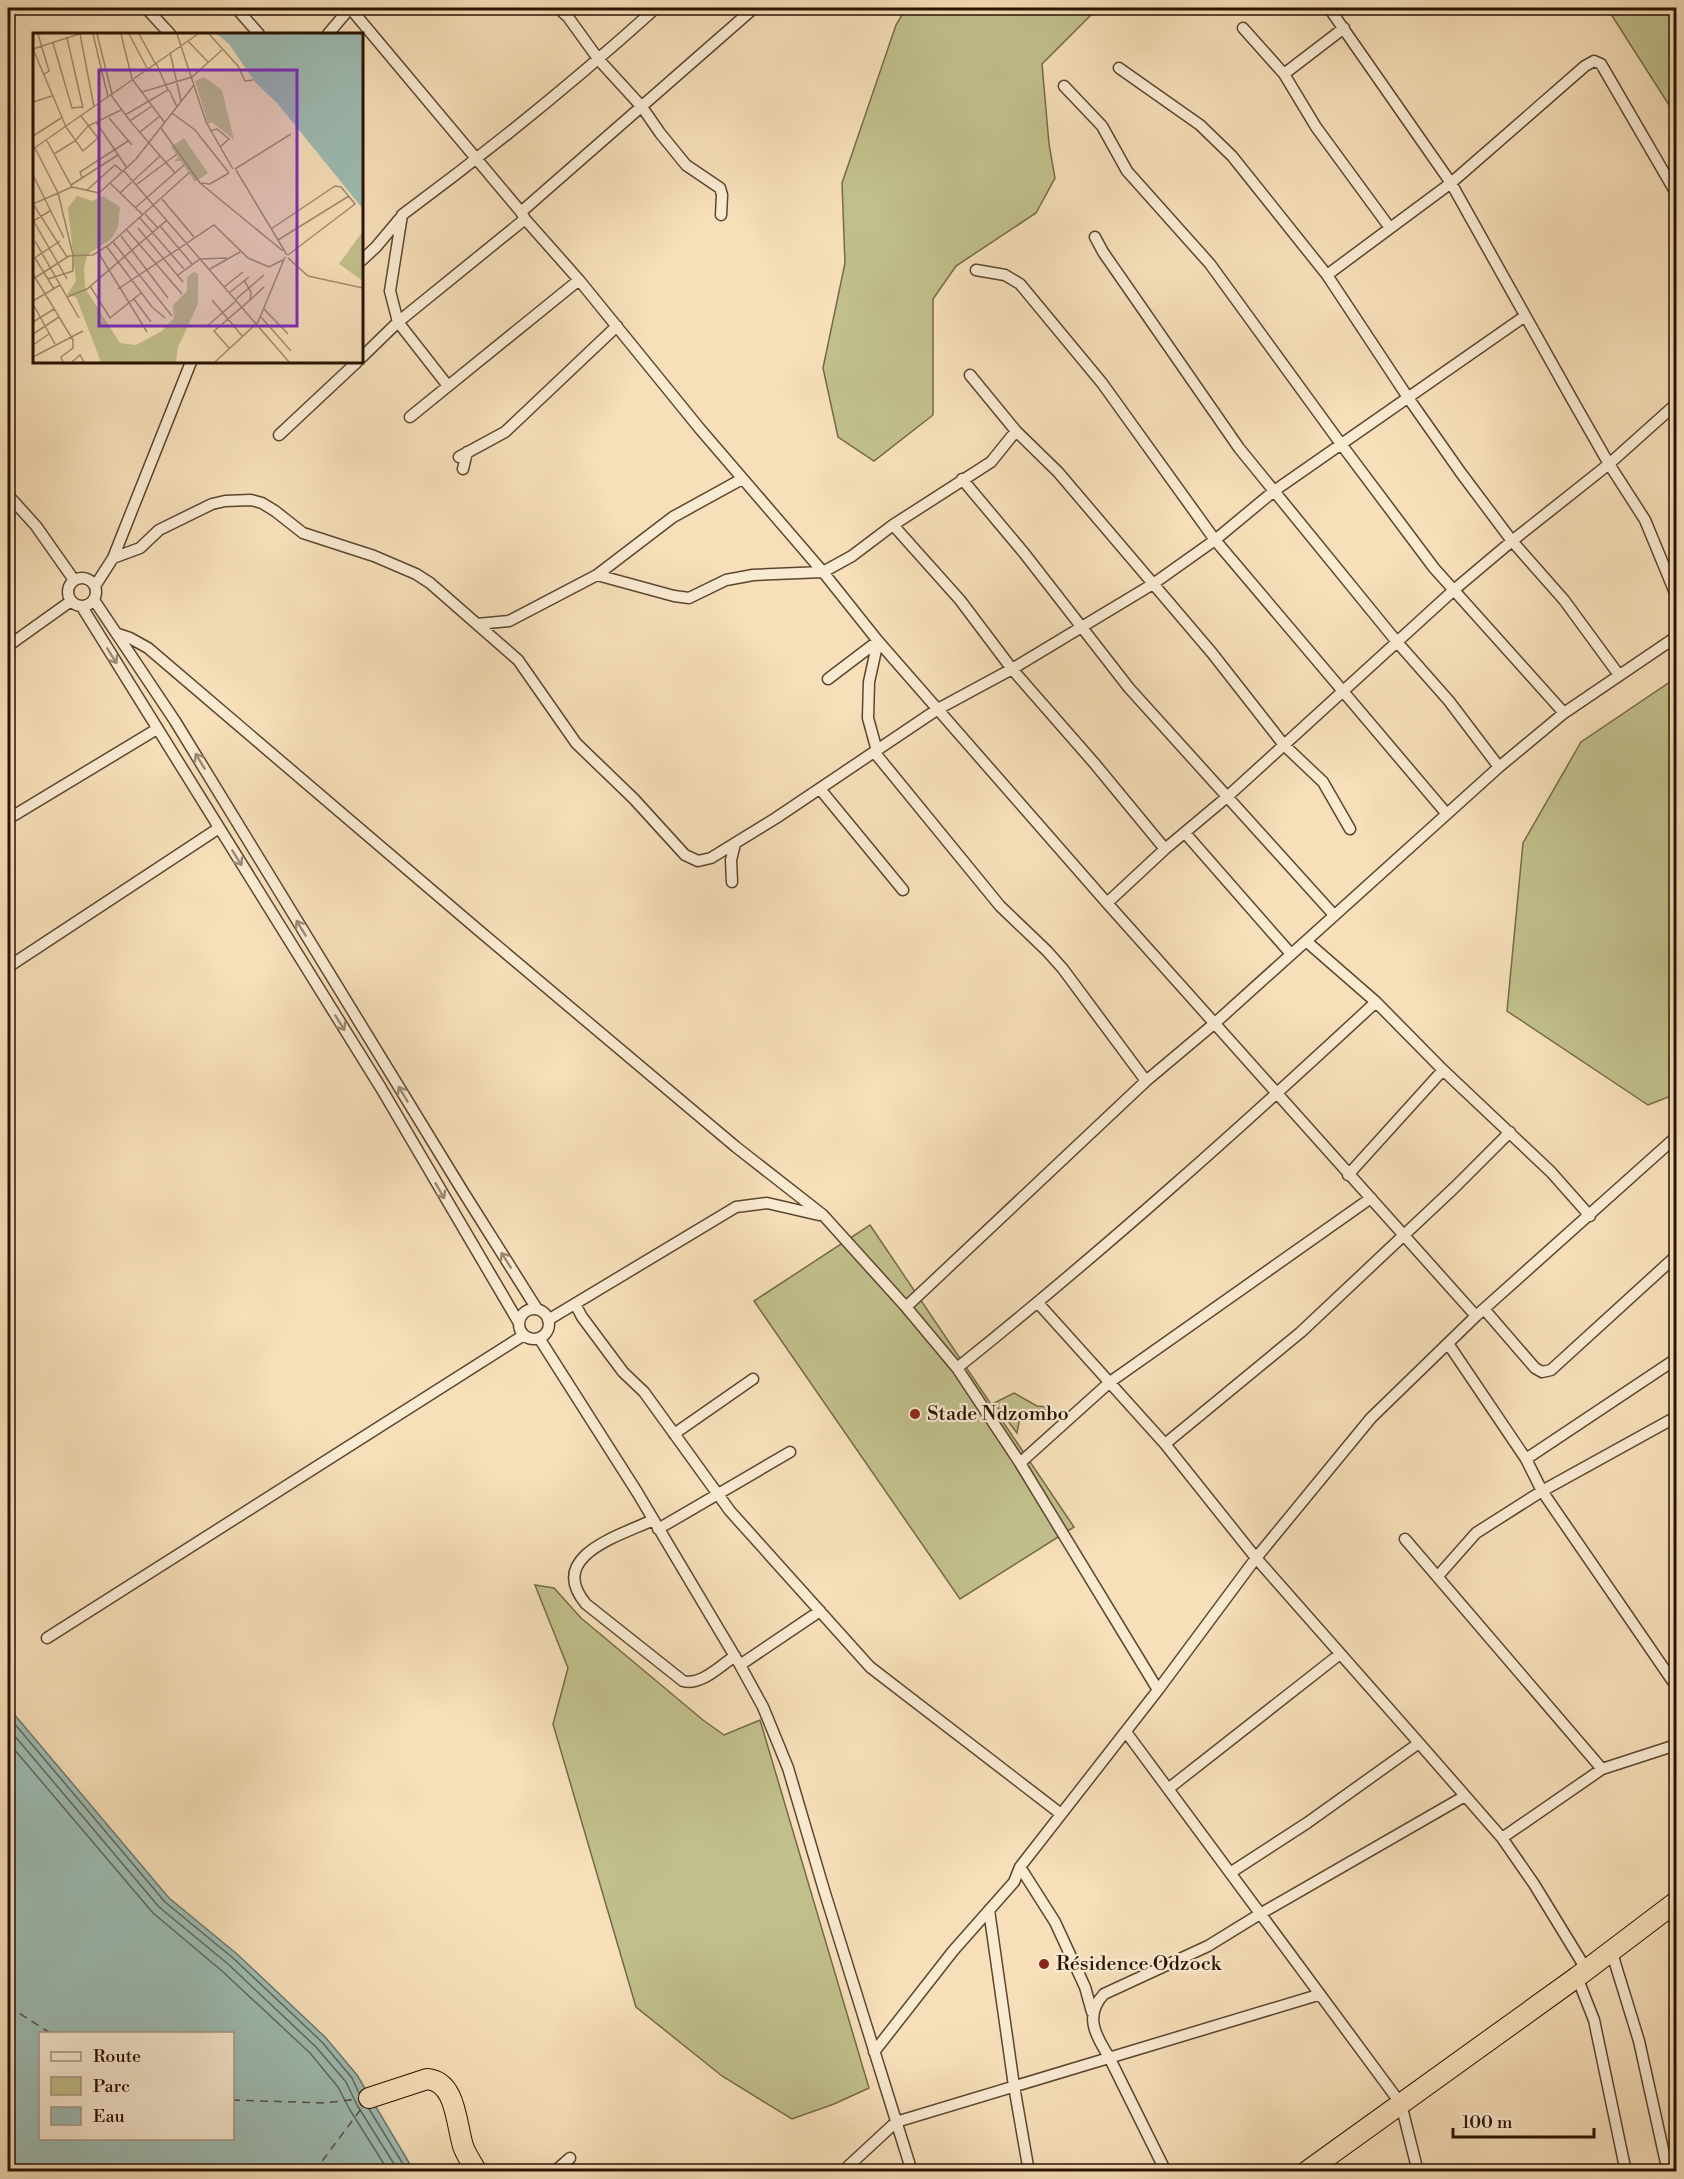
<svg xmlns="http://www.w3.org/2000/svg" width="1684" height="2179" viewBox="0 0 1684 2179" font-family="'Libre Bodoni',serif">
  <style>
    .green { fill: #c1c08c; stroke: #756a46; stroke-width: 1.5 }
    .water { fill: #9dbcb4; stroke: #6f786c; stroke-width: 1.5; fill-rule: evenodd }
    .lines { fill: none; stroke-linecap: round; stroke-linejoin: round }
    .shore { stroke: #63685a; stroke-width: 1.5 }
    .ferry { stroke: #524e40; stroke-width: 1.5; stroke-dasharray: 8 6; stroke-linecap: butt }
    .street-casing { stroke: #5c462f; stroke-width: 13 }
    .highway-casing { stroke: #291301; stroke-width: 22 }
    .street { stroke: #f9ead2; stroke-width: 10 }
    .highway { stroke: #f6dfb9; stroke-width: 20 }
    .oneway { stroke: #9b8974 }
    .poi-dot { fill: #8f2418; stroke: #f9ead2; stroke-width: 2 }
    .labels { text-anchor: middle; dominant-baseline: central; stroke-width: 4.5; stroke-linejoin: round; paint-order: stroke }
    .poi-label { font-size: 20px; fill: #291301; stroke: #f9ead2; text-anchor: start }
    .inset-river { fill: none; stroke: #9dbcb4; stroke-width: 3 }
    .inset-road { fill: none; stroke: #a48d6f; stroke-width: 1.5 }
    .view { fill: #7b2cbf; fill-opacity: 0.15; stroke: #7b2cbf; stroke-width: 3 }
    .inset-edge { fill: none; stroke: #291301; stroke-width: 3 }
  </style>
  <rect width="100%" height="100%" fill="#f6dfb9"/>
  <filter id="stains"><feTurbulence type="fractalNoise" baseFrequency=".00333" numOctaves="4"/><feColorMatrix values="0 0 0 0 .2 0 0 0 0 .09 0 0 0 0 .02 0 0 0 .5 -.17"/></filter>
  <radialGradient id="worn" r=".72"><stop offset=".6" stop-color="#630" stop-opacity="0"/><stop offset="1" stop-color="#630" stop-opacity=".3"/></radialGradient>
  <!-- green -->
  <path class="green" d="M906 8H1098L1042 64 1049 144 1055 178 1036 213 956 266 933 299V415L874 461 838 437 823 368 845 263 842 183 896 25Z
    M1607 8H1676V116Z
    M1676 678V1094L1648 1105 1507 1011 1523 843 1581 742Z
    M870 1225 1074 1527 960 1599 754 1301Z
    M1014 1393 1037 1406 1048 1407V1409L1020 1417 1017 1433 994 1403Z
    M535 1585 554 1588 581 1618 703 1720 724 1735 760 1720 869 2088 834 2104 792 2119 722 2076 636 2007 553 1724 568 1668Z"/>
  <!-- water -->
  <path class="water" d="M8 1707 169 1898 237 1954 326 2038 357 2075 414 2171H8ZM40 2034H232V2138H40Z"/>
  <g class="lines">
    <!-- shore -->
    <path class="shore" d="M8 1716 165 1902 233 1958 322 2042 352 2078 359 2093
      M8 1728 159 1907 228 1964 316 2047 346 2082 357 2105 399 2172
      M8 1742 153 1913 222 1971 310 2053 338 2087 350 2110 389 2172
      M369 2109 408 2172"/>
    <!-- ferry -->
    <path class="ferry" d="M8 2006 52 2034
      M232 2100 324 2103 359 2099
      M314 2172 364 2105"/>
    <!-- street casing -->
    <g class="street-casing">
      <path id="street" d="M146 8 170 34
        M236 8 259 34
        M350 8 521 212 525 219 579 280 700 429 823 572 878 641 1107 903 1476 1316
        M558 8 568 17 599 60 642 107 660 133 686 165 720 188 722 195 721 215
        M1329 8 1451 183 1573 401 1609 464 1645 520 1676 595
        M1243 28 1284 74 1316 127 1390 228
        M328 34 350 8
        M1119 68 1200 125 1232 156 1327 275 1409 399 1461 473 1512 541 1564 600 1619 675
        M1284 74 1344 28
        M1064 86 1102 126 1127 171 1210 264 1341 444 1434 568 1564 713
        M521 212 754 8
        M1095 237 1103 252 1239 448 1397 642 1449 701 1499 767
        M362 260 376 247 402 216
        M976 270 1005 275 1020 284 1102 383 1215 540 1446 813
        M1327 275 1451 183 1585 66 1594 61 1601 64 1676 193
        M362 357 398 322 525 219
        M970 375 1016 431 1058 472 1212 653 1284 745 1323 782 1350 829
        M448 386 398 322 390 291 402 215C490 150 575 81 656 8
        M410 417 579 280
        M279 435 357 362
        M459 457 505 432 617 326
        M463 469 467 452
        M962 479 1024 553 1129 688 1334 915
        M8 495 36 526 74 580
        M893 525 960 600 1012 669 1095 764 1165 849
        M113 558 140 548 159 530 212 504 225 501 251 500 262 503 275 511 303 533 374 556 416 574 430 583 518 660 576 743 634 799 685 855 698 861 711 858 776 818 938 709 1012 669 1153 584 1215 540 1274 491 1525 316
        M597 575 674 596 689 598 726 580 753 575 823 572 852 556 893 525 991 462 1016 431
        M68 592a14 14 0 1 1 28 0a14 14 0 1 1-28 0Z
        M95 586 113 558 191 362
        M94 600 175 721 462 1190 537 1309
        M82 607 381 1088 519 1323
        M477 624 509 621 597 575 673 517 742 479
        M118 634 130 638 148 648 476 928 736 1147 823 1215 906 1307 957 1368 1020 1463 1158 1690
        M8 646 71 601
        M828 679 878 641
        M877 751 868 718 869 682 878 641
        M875 753 1000 906 1047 951 1063 969 1146 1081
        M820 789 903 890
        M8 819 157 729
        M1185 833 1291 954
        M732 882 731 860 735 844
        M1107 903 1165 849 1227 797 1455 589 1512 541 1609 464 1676 404
        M1306 941 1376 1002 1443 1070 1551 1172 1590 1216
        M8 967 219 828
        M1348 1175 1443 1070
        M1038 1303 1165 1444 1256 1558 1419 1743 1307 1823 1230 1873
        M575 1304 582 1317 623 1372 644 1392 730 1511 870 1667 1061 1814
        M906 1307 1146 1081 1215 1023 1499 767 1564 713 1676 637
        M1484 1309 1535 1368 1542 1372 1551 1370 1676 1256
        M519 1324a15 15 0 1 1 30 0a15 15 0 1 1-30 0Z
        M548 1320 736 1207 767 1203 819 1215
        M539 1338 637 1492 740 1665 763 1707 788 1768 824 1890 912 2172
        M1449 1345 1526 1459 1542 1491 1676 1686
        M957 1368C1102 1252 1240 1128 1376 1002
        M674 1434 753 1379
        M1165 1444 1301 1332 1455 1187 1510 1132
        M1526 1459 1676 1359
        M1020 1463 1110 1382 1371 1198
        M653 1520C619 1536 546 1556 586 1604L683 1681C701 1686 720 1666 735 1656
        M658 1529 790 1452
        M1405 1539 1602 1769
        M1438 1576 1476 1533 1542 1491 1676 1417
        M47 1638 524 1335
        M740 1665 820 1611
        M1126 1732 1401 2104 1418 2172
        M1419 1743 1502 1838 1534 1884 1586 1969
        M1168 1789 1340 1654
        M1502 1838 1602 1769 1676 1745
        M1020 1867 1055 1922 1085 1987 1092 2012
        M989 1910 1014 2086 1029 2172
        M1611 1950 1639 2041 1668 2172
        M1577 1977 1594 2020 1626 2172
        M874 2052 953 1951 1014 1882 1020 1867 1158 1690 1256 1558 1371 1418 1476 1316 1676 1137
        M554 2172 570 2158
        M842 2172 896 2122 1318 1995
        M1166 2172 1109 2057C1095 2035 1084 2015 1104 1994L1208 1946 1260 1914 1465 1796"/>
    </g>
    <!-- highway casing -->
    <g class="highway-casing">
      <path id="highway" d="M369 2098 427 2079C456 2081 456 2123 463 2146 466 2155 472 2163 477 2172
        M1306 2172 1577 1977 1676 1902"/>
    </g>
    <!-- street -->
    <use href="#street" class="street"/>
    <!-- highway -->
    <use href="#highway" class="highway"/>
  </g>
  <!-- one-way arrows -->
  <defs><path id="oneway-shaft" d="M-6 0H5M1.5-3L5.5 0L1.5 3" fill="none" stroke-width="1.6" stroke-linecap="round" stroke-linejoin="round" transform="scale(1.5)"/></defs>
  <g class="oneway">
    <use href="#oneway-shaft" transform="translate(112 656) rotate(58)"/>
    <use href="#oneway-shaft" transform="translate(200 761) rotate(-121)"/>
    <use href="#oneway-shaft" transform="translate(237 858) rotate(58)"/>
    <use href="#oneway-shaft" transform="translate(301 928) rotate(-121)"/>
    <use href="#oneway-shaft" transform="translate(340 1023) rotate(58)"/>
    <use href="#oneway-shaft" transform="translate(403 1094) rotate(-121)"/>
    <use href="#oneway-shaft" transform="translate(440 1191) rotate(60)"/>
    <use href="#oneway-shaft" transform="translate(506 1260) rotate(-122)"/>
  </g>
  <!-- markers -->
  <g class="poi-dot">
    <circle cx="915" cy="1414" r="6"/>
    <circle cx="1044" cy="1964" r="6"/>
  </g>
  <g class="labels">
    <!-- poi labels -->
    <g class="poi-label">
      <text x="927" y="1414">Stade Ndzombo</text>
      <text x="1056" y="1964">Résidence Odzock</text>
    </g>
  </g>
  <!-- overview -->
  <g transform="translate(33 33)">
    <rect width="330" height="330" fill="#f6dfb9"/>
    <path d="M171 44 189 57 201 107 179 89 175 91 162 48ZM151 105 175 140 162 149 148 128H141L145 124 138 114ZM44 163 59 168 70 163 87 174 85 194 78 206 54 222 51 236 52 255 87 310 103 312 129 298 141 285 140 272 154 258V244L161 239 165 241V271L145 314 143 329H68L43 264 34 262 43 248 35 175ZM330 198V248L306 231Z" fill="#c1c08c"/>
    <path d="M184 1H330V176L244 70 222 49 196 11Z" fill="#9dbcb4"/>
    <path class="inset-river" d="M223 44 255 1M224 46 248 48 330 98"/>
    <path class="inset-road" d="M5 1 16 38 10 42M47 1 61 74M60 1 75 64M64 1 79 61M88 1 99 46 132 90M96 1 114 35M106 1 122 30M144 1 173 89 200 136M176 1 205 33 212 48 220 47M34 5 50 75M155 8 175 29M20 10 39 75 50 74M0 16 33 94 50 118 65 105 48 83M0 16 46 1M137 19 148 68M136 57 144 74M109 59 159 44 189 17M78 62 97 88M0 69 19 63M119 73 97 88 142 140M139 80 162 97 196 140M92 82 135 57 123 30M76 85 99 112M63 89 94 135M128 95 167 150 250 218M177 98 184 96 196 106 187 114M107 99 127 83M0 103 28 85M14 108 39 154 66 160 103 126 161 52M2 115 25 160 40 222V238L15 246M0 116 165 1M21 121 42 108 55 93 88 77M202 136 258 101M203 137 254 222M91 138 256 329M0 142 31 205M49 145 47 139 95 108M77 150 110 182M168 150 177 151 196 140M38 152 85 122M103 152 144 121M54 157 82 132 90 139M87 160 127 123M129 166 161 204M0 171 34 224M0 171 39 154M102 175 151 132M112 181 125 195M107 185 151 236M0 187 34 246M0 188 17 178M127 193 159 231M105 195 150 249M238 196 302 153 308 154 322 171 255 222M94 197 149 261M88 203 135 265M245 207 316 163M2 208 46 285M80 209 139 283M74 214 119 274 132 285M65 219 114 299M2 225 21 256M255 225 275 243 330 255M0 226 27 208M177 236 207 219M0 241 40 307V315L28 324 30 329M145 242 167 226 194 225M0 246 36 223 60 222 76 212 157 139M57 253 77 285 108 260M191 254 210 239M85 256 181 192 215 225 236 234 250 227M196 260 216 244M34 264 54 256 134 187M101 266 118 289M179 267 210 304M202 267 231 242M217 267 231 254M0 268 27 252M0 271 22 311M231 276 255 301M228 284 258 318M0 289 21 276M173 294 203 268M0 301 26 284M0 312 16 301M197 316 181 298 217 267 218 259 211 247M0 324 50 298M39 329 47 322 51 329M182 329 225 289 252 224"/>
    <path class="view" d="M66 37H264V293H66Z"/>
    <rect width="330" height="330" class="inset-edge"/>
  </g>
  <!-- margin -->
  <rect width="1684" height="2179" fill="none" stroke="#f6dfb9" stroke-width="30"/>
  <rect x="9" y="9" width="1666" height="2161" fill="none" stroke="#291301" stroke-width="3"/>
  <rect x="15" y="15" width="1654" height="2149" fill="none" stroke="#291301" stroke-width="1.5"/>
  <!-- legend -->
  <rect x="39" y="2032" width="195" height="108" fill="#f9ead2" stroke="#a6947e" stroke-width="1.5"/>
  <rect x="51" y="2052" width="30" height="9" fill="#f9ead2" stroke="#a6947e" stroke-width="1.5"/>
  <text x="93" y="2062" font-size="18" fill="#291301">Route</text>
  <rect x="51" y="2077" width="30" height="18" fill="#c1c08c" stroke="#a6947e" stroke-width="1.5"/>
  <text x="93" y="2092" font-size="18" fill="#291301">Parc</text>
  <rect x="51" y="2107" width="30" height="18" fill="#9dbcb4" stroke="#a6947e" stroke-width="1.5"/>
  <text x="93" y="2122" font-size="18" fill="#291301">Eau</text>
  <!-- scale -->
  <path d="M1453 2128v9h141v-9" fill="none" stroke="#291301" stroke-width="3"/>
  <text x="1462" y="2128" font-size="18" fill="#291301" stroke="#f9ead2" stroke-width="4.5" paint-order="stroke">100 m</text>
  <rect width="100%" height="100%" filter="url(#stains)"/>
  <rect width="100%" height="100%" fill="url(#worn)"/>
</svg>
